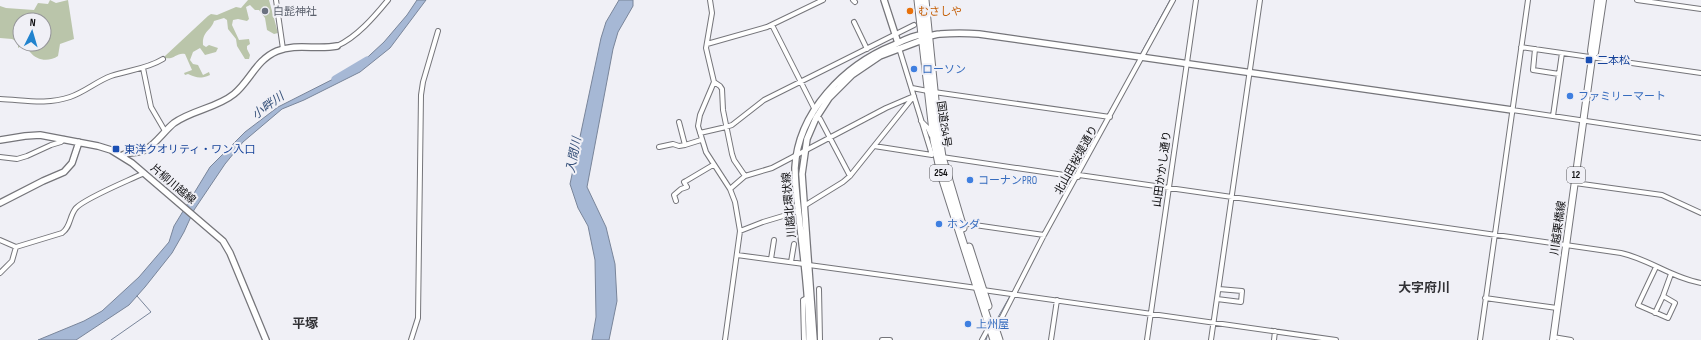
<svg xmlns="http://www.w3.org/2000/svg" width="1701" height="340" viewBox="0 0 1701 340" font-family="'Sofia Sans Condensed','Noto Sans JP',sans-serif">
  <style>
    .green { fill: #bac5aa; fill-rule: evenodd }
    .water { fill: #a6b8d5; stroke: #79859a }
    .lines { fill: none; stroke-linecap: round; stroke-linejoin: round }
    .stream { stroke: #79859a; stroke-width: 1 }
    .river { stroke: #a6b8d5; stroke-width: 7 }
    .street-casing { stroke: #75757a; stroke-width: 6 }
    .secondary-casing { stroke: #75757a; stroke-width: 8 }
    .primary-casing { stroke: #75757a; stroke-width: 8 }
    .highway-casing { stroke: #75757a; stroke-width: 9 }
    .street { stroke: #fff; stroke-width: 4 }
    .secondary { stroke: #fff; stroke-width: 5.5 }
    .primary { stroke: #fff; stroke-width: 6 }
    .highway { stroke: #fff; stroke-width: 7 }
    .worship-dot { fill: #6b7280; stroke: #f0f0f6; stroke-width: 1.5 }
    .food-dot { fill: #e8710a; stroke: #f0f0f6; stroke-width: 1.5 }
    .transit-dot { fill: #1a4fb4; stroke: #f0f0f6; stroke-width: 1.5 }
    .shop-dot { fill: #3f7fe0; stroke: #f0f0f6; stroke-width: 1.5 }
    .labels { text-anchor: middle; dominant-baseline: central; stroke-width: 4; stroke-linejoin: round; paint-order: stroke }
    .shield { fill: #f0f0f6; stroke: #525256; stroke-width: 1 }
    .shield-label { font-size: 10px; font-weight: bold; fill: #0f0f11 }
    .worship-label { font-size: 11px; fill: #5b616d; stroke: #f0f0f6; text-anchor: start }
    .food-label { font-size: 11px; fill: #c56008; stroke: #f0f0f6; text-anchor: start }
    .transit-label { font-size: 11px; fill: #164399; stroke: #f0f0f6; text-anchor: start }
    .shop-label { font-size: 11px; fill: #366cbe; stroke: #f0f0f6; text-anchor: start }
    .street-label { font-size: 11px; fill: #0f0f11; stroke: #f0f0f6 }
    .water-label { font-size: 12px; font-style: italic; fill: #355079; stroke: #f0f0f6 }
    .quarter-label { font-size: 13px; font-weight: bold; fill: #323236; stroke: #f0f0f6 }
  </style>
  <rect width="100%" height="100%" fill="#f0f0f6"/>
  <!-- green -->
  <path class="green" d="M50 0 56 3 68 0 74 39 60 44 58 56C49 62 37 61 30 52 28 48 29 47 24 44L18 48V42L12 39 0 38V6L6 8 34 10 38 3 48 4ZM20 20H44V44H20Z
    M248 0H269L278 33 274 34 267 30 265 18 259 10H255L250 5 246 7 249 19 247 21 238 19 233 20 232 25 239 40 249 39 250 44 247 46V49L250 55 249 59H245L237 46 236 39 228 29 227 20 224 18 214 21C211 31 202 31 203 45L206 47 209 45 218 48 216 52 205 55 200 48 193 52 190 60 193 64 198 65 203 75 209 72 210 75C200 79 197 78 188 74L185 75 184 73 192 70 185 54C177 52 174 60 165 58V56L208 16 211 14 217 15 236 7 241 8Z"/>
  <!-- water -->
  <path class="water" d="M417 0H426L390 48 360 72 304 100 282 109 243 142 225 164 194 210 184 232 172 253 145 287 129 305 76 340H38L84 321 102 311 139 277 169 242 174 226 210 167 245 132 278 107 357 67 384 42 407 15Z
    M619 0H633V6L618 32 613 49 587 187 606 227 615 264 617 301 609 340H592L596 317 595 260 588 226 578 208 570 184 601 38 606 22Z"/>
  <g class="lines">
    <!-- stream -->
    <path class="stream" d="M1140 55 1170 0
      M1012 293 1019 280
      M997 319 1010 296
      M111 340 151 312 137 296
      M986 340 987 337"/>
    <!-- river -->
    <path class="river" d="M335 79 367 60
      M236 150 238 148"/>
    <!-- street casing -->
    <g class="street-casing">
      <path id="street" d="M276 0 283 49
        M710 0 712 13 706 48 714 82 700 115 698 126 706 152 730 189 735 202 740 231 725 340
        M853 0 855 2
        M1637 0 1701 9
        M854 22 867 49
        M772 25 815 110
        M707 44 767 27 823 0
        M337 46C357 37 374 17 388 0
        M1521 47 1701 73
        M1535 49 1533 70 1559 74
        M1591 55 1590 51 1597 0
        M1592 57 1596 53 1604 0
        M143 68 151 107 165 131
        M714 82 720 86 722 89 723 110 732 154 734 160 745 176
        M912 88 928 91
        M934 92 1110 117
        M0 99C25 100 46 105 70 97 85 92 97 81 111 76 129 70 147 69 163 59
        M1512 110 1701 138
        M1553 116 1562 53
        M816 118 820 119 850 176
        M921 121 928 128 931 135
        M679 122 685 145 701 140
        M700 133 726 127 732 125 764 100 914 25
        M874 146 932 155 899 48
        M659 147 673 144 679 146 685 145
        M0 157 17 159 27 156 51 145 61 142 64 139
        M942 157 1078 177
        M1079 175 1621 253C1649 259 1672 278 1701 283
        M1575 183 1662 195 1701 213
        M730 189 745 176 772 168 886 108 914 96
        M676 201 674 195 681 189 687 187 684 182 686 181 713 165
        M804 206 843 182 850 176 914 96
        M961 223 1044 235
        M740 231 763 222 793 213 798 210
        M0 240 16 247 12 261 0 273
        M16 247 62 233C71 227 69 216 76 208 85 198 130 180 144 173
        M737 255 804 264
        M771 259 774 240
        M791 262 794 244
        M809 265 977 288
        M1656 267 1638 305 1668 318 1675 303 1663 296 1671 274
        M819 289 820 340
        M983 290 1336 340
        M1485 298 1557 308
        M1217 299 1241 302 1242 291 1219 289
        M1655 313 1663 296
        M996 329 1044 235 1173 0
        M1553 337 1571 340
        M411 340 418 318 421 95 423 82 438 31
        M804 340 803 300 807 298
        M882 340H890
        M982 340 989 327
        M1051 340 1057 300
        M1147 340 1196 0
        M1211 340 1260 0
        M1274 340 1275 331
        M1480 340 1528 0"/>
    </g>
    <!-- secondary casing -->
    <g class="secondary-casing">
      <path id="secondary" d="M884 0 898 43
        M0 140 25 136 40 135 98 146 111 150 132 163 223 241 230 253 266 340
        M121 156C129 151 137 154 145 150 156 144 164 131 174 123 192 110 217 108 234 94 250 81 256 60 277 51 296 43 317 50 337 46
        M0 203 43 181 64 172 72 163 79 142
        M809 340C810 300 803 256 799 216 797 200 795 185 795 168 798 112 844 65 894 45 902 41 913 35 922 35 924 35 926 36 928 36 932 36 936 34 940 34 953 33 966 33 979 34L1512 110
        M814 340 802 174 807 139 816 118 829 98 852 75 880 56 925 39"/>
    </g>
    <!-- primary casing -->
    <g class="primary-casing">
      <path id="primary" d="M1553 340 1600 0"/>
    </g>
    <!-- highway casing -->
    <g class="highway-casing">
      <path id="highway" d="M918 0 934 140 941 174 994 340
        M925 0 938 130 942 157 963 228
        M969 247 988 306
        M994 325 999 340"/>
    </g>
    <!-- street -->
    <use href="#street" class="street"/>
    <!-- secondary -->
    <use href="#secondary" class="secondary"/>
    <!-- primary -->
    <use href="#primary" class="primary"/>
    <!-- highway -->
    <use href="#highway" class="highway"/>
  </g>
  <!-- markers -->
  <circle class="worship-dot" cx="265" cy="11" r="4"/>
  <circle class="food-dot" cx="910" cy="11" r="4"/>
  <g class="transit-dot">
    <rect x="1585" y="56" width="8" height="8" rx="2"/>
    <rect x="112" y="145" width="8" height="8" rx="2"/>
  </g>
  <g class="shop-dot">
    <circle cx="914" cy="69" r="4"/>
    <circle cx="1570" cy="96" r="4"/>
    <circle cx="970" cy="180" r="4"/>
    <circle cx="939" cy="224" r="4"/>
    <circle cx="968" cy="324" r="4"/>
  </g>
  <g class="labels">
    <!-- shield labels -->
    <g class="shield">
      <rect x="930" y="165" width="22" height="16" rx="3"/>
      <rect x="1567" y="167" width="18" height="16" rx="3"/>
    </g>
    <g class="shield-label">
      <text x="941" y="173">254</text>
      <text x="1576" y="175">12</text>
    </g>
    <!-- worship labels -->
    <g class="worship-label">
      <text x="273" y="11">白髭神社</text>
    </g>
    <!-- food labels -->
    <g class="food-label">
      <text x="918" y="11">むさしや</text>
    </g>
    <!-- transit labels -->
    <g class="transit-label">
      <text x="1597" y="60">二本松</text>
      <text x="124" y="149">東洋クオリティ・ワン入口</text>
    </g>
    <!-- shop labels -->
    <g class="shop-label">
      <text x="922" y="69">ローソン</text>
      <text x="1578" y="96">ファミリーマート</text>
      <text x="978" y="180">コーナンPRO</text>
      <text x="947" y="224">ホンダ</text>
      <text x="976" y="324">上州屋</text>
    </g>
    <!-- street labels -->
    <g class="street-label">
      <text transform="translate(944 124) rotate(82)">国道254号</text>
      <text transform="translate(1076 160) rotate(-61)">北山田桜堤通り</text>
      <text transform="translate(1162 169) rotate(-82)">山田かかし通り</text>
      <text transform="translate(173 184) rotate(40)">片柳川越線</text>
      <text transform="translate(789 205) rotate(-95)">川越北環状線</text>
      <text transform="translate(1558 228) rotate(-82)">川越栗橋線</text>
    </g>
    <!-- water labels -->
    <g class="water-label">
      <text transform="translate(268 106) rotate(-36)">小畔川</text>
      <text transform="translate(574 155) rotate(-79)">入間川</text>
    </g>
    <!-- quarter labels -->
    <g class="quarter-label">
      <text x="1424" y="288">大字府川</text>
      <text x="305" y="324">平塚</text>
    </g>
  </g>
  <!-- north arrow -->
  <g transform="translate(32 32) rotate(5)"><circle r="19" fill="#f0f0f6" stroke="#96969a"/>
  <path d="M0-3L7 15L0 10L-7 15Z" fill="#2183ce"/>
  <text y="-6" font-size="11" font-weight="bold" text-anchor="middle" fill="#0f0f11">N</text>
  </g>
</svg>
